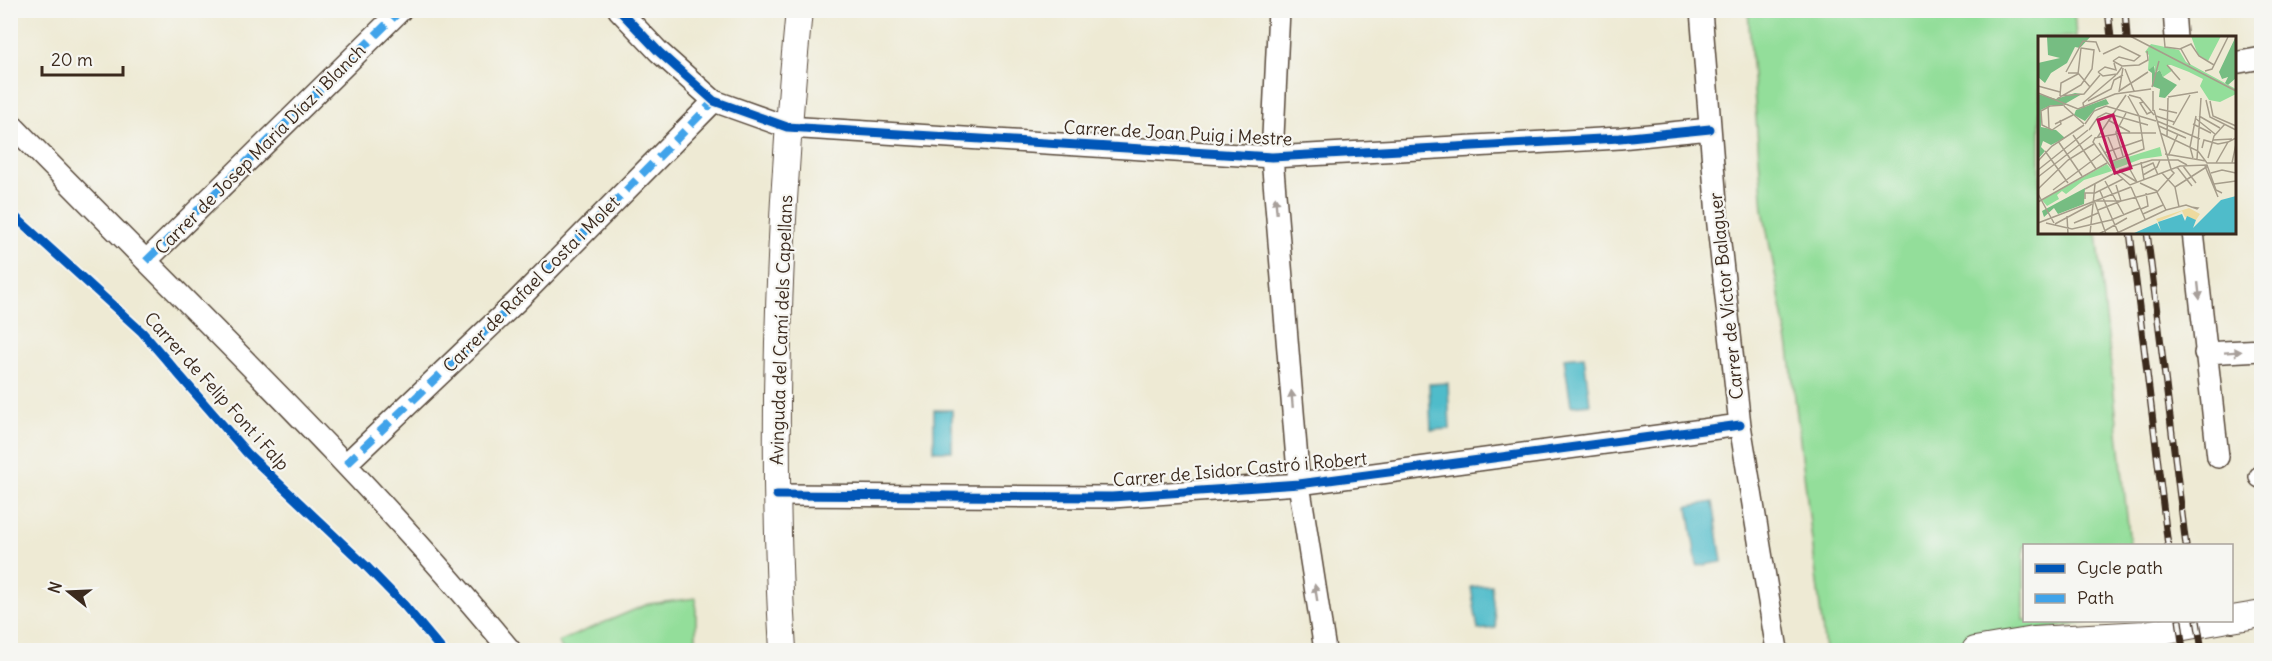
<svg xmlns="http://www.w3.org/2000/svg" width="2272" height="661" viewBox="0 0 2272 661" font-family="Delius,sans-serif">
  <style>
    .green { fill: #93de9a; stroke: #67845c; stroke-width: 1.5 }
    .water { fill: #4fbcca; stroke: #457374; stroke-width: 1.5 }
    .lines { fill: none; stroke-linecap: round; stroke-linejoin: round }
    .minor-casing { stroke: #564739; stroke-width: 24 }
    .tertiary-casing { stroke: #564739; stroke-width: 28 }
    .minor { stroke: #fff; stroke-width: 21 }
    .tertiary { stroke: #fff; stroke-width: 26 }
    .rail-casing { stroke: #3b2a1e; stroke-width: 7 }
    .rail { stroke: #f6f6f2; stroke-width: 4.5; stroke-dasharray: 14; stroke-linecap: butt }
    .quiet { stroke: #3fa3ea; stroke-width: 8; stroke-dasharray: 15 8; stroke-linecap: butt }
    .cycleway-casing { stroke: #f6f6f2; stroke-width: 13 }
    .cycleway { stroke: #0057b8; stroke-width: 9 }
    .oneway { fill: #a79f9a }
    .labels { text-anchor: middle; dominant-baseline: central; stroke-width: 4.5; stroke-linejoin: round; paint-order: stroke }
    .street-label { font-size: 18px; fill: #3b2a1e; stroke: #f6f6f2 }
    .inset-road { fill: none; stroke: #a69d8b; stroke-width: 1.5 }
    .view { fill: #c2185b; fill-opacity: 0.15; stroke: #c2185b; stroke-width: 3 }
    .inset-edge { fill: none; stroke: #3b2a1e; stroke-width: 3 }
  </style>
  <rect width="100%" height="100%" fill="#f6f6f2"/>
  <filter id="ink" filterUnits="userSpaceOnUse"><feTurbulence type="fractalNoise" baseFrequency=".0167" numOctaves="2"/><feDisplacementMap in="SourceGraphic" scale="12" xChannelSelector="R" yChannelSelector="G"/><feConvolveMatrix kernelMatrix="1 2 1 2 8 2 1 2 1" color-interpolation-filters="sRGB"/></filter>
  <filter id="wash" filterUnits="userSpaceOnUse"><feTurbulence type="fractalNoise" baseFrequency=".008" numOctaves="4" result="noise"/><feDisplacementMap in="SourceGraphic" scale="24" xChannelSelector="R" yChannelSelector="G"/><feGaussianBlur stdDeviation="1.35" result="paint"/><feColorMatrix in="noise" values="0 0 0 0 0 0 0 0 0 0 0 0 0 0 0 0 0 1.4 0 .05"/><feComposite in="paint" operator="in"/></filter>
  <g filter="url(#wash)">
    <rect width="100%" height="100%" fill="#eeead4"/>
    <!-- green -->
    <path class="green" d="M1748 11H2074L2076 37 2040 38V232L2097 233 2130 545 2024 546V620L2097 621 1912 650H1825L1789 348 1763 210Z
      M696 598V650H563L558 642 648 604Z"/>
    <!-- water -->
    <path class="water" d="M1584 356 1590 404 1571 406 1564 358Z
      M1448 383 1450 429 1431 430 1429 384Z
      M934 410H952V451H934Z
      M1713 502 1722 562 1697 566 1688 506Z
      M1491 585 1496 628 1478 630 1471 587Z"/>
  </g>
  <g filter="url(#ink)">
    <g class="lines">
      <!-- minor casing -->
      <g class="minor-casing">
        <path id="minor" d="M619 10 659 52 714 101 787 127 1272 157 1620 138 1710 129
          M1279 10 1272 157 1299 484 1325 650
          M1701 10 1717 216 1740 425 1777 650
          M2174 10 2176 38
          M2234 63 2262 58
          M10 123C179 297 356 463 510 650
          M2193 232 2218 457
          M146 261 401 10
          M2205 353 2262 350
          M346 464 516 302 714 101
          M2260 477 2262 476
          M777 495 1112 497 1299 484 1740 425"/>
      </g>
      <!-- tertiary casing -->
      <g class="tertiary-casing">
        <path id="tertiary" d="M2232 619 2262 614
          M783 650C770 437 778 223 799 10
          M1975 650 2034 640 2145 634 2223 620"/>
      </g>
      <!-- minor -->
      <use href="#minor" class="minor"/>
      <!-- tertiary -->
      <use href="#tertiary" class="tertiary"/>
      <!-- rail casing -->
      <g class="rail-casing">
        <path id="rail" d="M2108 10 2111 38
          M2125 10 2127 38
          M2130 232 2168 546
          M2147 232 2186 546
          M2179 620 2183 650
          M2197 620 2202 650"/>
      </g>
      <!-- rail -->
      <use href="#rail" class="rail"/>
      <!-- quiet -->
      <path class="quiet" d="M146 261 401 10
        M346 464 516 302 714 101"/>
      <!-- cycleway casing -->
      <g class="cycleway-casing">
        <path id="cycleway" d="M619 10 659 52 714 101 787 127 1272 157 1620 138 1710 129
          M10 212 142 332 247 453 365 565 404 605 442 650
          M777 495 1112 497 1299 484 1740 425"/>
      </g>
      <!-- cycleway -->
      <use href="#cycleway" class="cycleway"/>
    </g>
    <!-- one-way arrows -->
    <defs><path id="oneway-solid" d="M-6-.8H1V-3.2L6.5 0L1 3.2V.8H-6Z" transform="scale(1.5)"/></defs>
    <g class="oneway">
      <use href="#oneway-solid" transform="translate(1276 205) rotate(-95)"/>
      <use href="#oneway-solid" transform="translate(2199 291) rotate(84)"/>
      <use href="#oneway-solid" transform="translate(2233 352) rotate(-4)"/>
      <use href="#oneway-solid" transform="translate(1292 399) rotate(-95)"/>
      <use href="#oneway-solid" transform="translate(1316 593) rotate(-99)"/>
    </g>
  </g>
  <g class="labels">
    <!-- street labels -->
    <g class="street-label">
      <text transform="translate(1178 133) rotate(3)">Carrer de Joan Puig i Mestre</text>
      <text transform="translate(260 149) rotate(-45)">Carrer de Josep Maria Díaz i Blanch</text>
      <text transform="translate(531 284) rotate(-45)">Carrer de Rafael Costa i Molet</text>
      <text transform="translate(1726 296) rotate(-96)">Carrer de Víctor Balaguer</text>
      <text transform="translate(781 330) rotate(-88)">Avinguda del Camí dels Capellans</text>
      <text transform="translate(217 391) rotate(48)">Carrer de Felip Font i Falp</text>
      <text transform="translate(1240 469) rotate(-5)">Carrer de Isidor Castró i Robert</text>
    </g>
  </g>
  <!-- overview -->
  <g transform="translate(2038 36)">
    <rect width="198" height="198" fill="#eeead4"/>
    <path d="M153 0H183L170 25 160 19ZM113 8 141 14 148 26 198 53V58L182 66 171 64 162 50 165 43 151 36 133 29H129L135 34 125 41 122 34 116 36 117 30 110 34 111 19 107 16ZM122 111 124 120 103 123 77 133 74 126ZM69 128 74 135 46 144 28 158 24 155 19 159 21 163 9 170 4 164Z" fill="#93de9a"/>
    <path d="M53 0 42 12 37 11 29 27 13 37 7 47 0 41V27L22 22 10 19 9 1ZM198 0V42L190 49 187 47 190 41 184 43 181 36ZM116 30 117 37 122 34 125 41 139 49 127 62 121 61 122 53 114 50V37L110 34ZM37 57 44 58 25 69H13L3 74V91L18 94 27 102 13 109 5 105 3 111 7 115 0 123V58L18 63ZM68 63 71 68 58 72 47 85 36 79 38 74ZM47 152 46 168 20 178 16 172 6 181 4 175Z" fill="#76bd82"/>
    <path d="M151 172 162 178 158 184 147 181 144 175 120 186 118 183Z" fill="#eeda9e"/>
    <path d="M198 160V198H94L119 187 123 195 120 186 144 178 147 185 149 180 158 184 155 192 183 164Z" fill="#4fbcca"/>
    <path class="inset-road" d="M92 0 198 55M126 0 127 11 142 13 153 8 161 20 176 29M143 13 152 29M65 18 82 10 102 20 96 25 81 21 75 25M75 25 84 30 101 29 110 24 109 15M129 29 142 44M87 33 96 55M167 35 174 33 190 1M28 36 45 5 58 6 62 16M60 36 65 40 79 38 84 31M60 36 67 31 78 34 76 27M30 37H40L52 51M0 50 22 56M114 51 121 25M81 55 110 36M115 55V75M81 56 85 32M0 57 40 73 77 58 113 53M91 59 102 62 116 79M22 60 23 47 40 38 43 12M22 60 46 58 62 39M130 61 160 56M19 63 43 49 54 33 56 14 43 12M168 64 172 81 198 94M50 65 73 53 76 44 85 39M172 65 175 80 198 90M105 66 102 67 109 78 113 76M10 70 11 92M26 70 46 88M46 72 45 67 78 39M121 73 139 77M116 74 133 133M118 80 136 86M161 80 182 92M157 82 177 98M22 84 23 88 14 94 4 89 3 75 12 70 27 69M70 84 92 96M119 85 162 103M17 88 35 79M47 88 56 75 68 70 118 85M155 88 173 97M135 89 152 59M121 90 148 102M51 94 60 81 68 77 110 89M118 97H84L57 102 55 106 75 134 92 149 142 130 169 129 178 154 184 157M122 97 160 115 169 127H198M35 99 58 133M129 100 130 62M70 101 79 123M59 102 88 59M175 104 194 103M20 105 44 140M61 107 77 134M164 112 166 104 180 108 190 106M7 115 30 147M66 117 104 104M127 118 168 125M131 118 140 98M85 120 78 96 88 77M155 122 152 111 158 80M170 122 176 100 187 88M159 123 163 62M0 125 14 110 46 89M72 126 106 113 101 80 90 60M103 126 106 144M178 127 190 106 198 102M194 127 198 108M90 130 99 146M145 130 158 147M167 130 180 161M139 131 154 150M104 132 115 127 120 139M0 134 50 94M81 134 114 124H140L149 129M81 135 99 146M124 137 137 151 141 171M173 137 184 134 198 137M105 139 119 131 122 124M0 141 54 99M67 145 86 179M102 147 119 155M176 148 198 145M93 151 107 183M137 151 170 130M0 153 30 124 56 108M47 153 77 137M15 154 63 118M62 155 80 196M0 158 16 187M47 163V157H57L85 143M56 164 68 198M58 165H83L119 156M0 166 69 127M103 173 110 170 108 157M60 174 83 165 78 149M128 174 119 156 136 137 133 134M105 178 125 169M29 180 30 198M0 187 93 151M8 187 34 193 73 184 102 172M36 187 60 177M17 188 54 168M52 198 57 148M61 198 89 182M77 198 128 174 148 169 159 173 160 172 153 171"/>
    <path class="view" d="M75 79 93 132 77 137 60 84Z"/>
    <rect width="198" height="198" class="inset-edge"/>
  </g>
  <!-- margin -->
  <rect width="2272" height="661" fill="none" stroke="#f6f6f2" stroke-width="36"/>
  <!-- legend -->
  <rect x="2023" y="544" width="210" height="78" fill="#f6f6f2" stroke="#aba49d" stroke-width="1.5"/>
  <rect x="2035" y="564" width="30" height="9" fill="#0057b8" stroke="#aba49d" stroke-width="1.5"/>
  <text x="2077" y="574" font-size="18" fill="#3b2a1e">Cycle path</text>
  <rect x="2035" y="594" width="30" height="9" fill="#3fa3ea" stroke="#aba49d" stroke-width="1.5"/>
  <text x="2077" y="604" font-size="18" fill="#3b2a1e">Path</text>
  <!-- north arrow -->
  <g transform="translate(69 592) rotate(288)" stroke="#f6f6f2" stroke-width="4.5" paint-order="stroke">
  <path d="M0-4.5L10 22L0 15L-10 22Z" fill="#3b2a1e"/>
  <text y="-9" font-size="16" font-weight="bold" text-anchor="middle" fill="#3b2a1e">N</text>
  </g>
  <!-- scale -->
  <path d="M42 66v9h81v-9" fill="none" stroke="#3b2a1e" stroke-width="3"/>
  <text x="51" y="66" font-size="18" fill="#3b2a1e" stroke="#f6f6f2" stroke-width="4.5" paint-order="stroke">20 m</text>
</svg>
